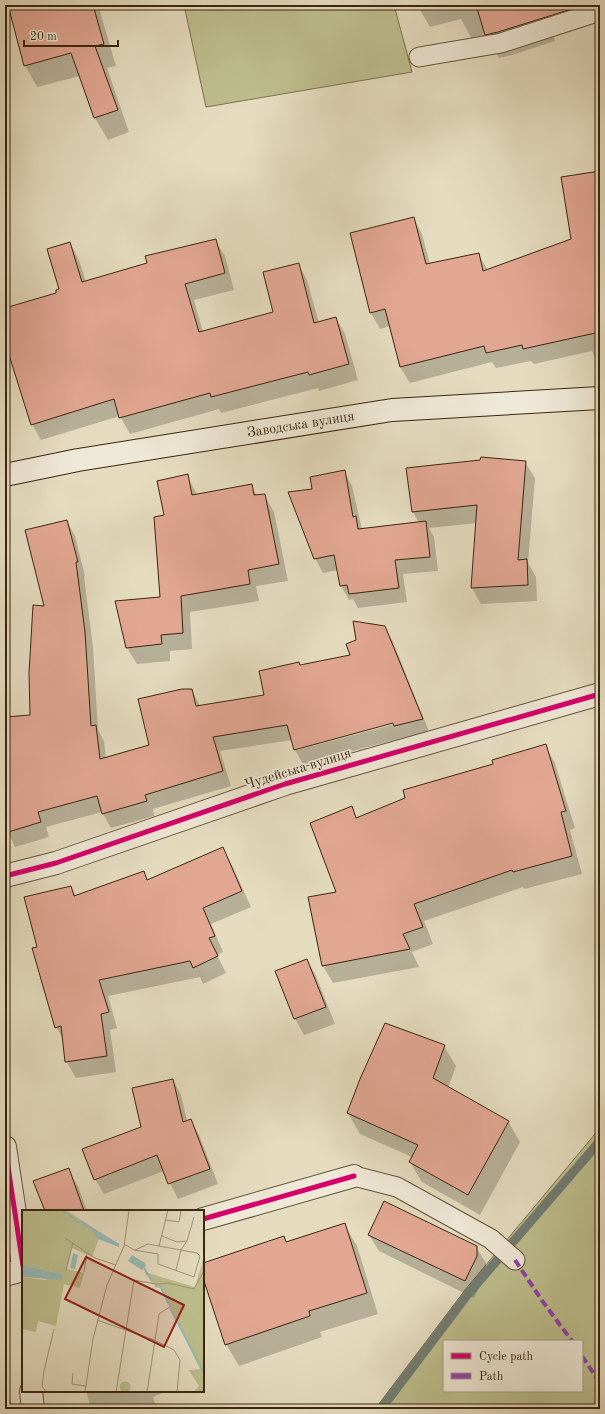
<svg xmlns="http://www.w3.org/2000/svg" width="605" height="1414" viewBox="0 0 605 1414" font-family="'Old Standard TT',serif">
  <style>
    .green { fill: #bdbe8d; stroke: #7c724e; fill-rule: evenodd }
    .shadow { fill: #0003; fill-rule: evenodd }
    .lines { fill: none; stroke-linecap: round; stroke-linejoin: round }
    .stream { stroke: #727e74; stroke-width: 9 }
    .building { fill: #e2a793; stroke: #3b250e }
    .service-casing { stroke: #66533a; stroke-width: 21 }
    .minor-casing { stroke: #66533a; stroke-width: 24 }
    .secondary-casing { stroke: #3b250e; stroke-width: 24 }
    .service { stroke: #eee8d6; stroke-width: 19 }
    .minor { stroke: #eee8d6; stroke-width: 22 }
    .secondary { stroke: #eee8d6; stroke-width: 22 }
    .quiet { stroke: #8e44ad; stroke-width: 4; stroke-dasharray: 8 4; stroke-linecap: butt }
    .cycleway-casing { stroke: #eee8d6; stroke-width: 8 }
    .cycleway { stroke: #d6006c; stroke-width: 5 }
    .labels { text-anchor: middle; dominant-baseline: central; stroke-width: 3.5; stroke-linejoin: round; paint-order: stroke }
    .street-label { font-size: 14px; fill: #3b250e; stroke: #eee8d6 }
    .inset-river { fill: none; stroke: #97bab8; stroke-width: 2 }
    .inset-road { fill: none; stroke: #a19379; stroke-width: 1 }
    .view { fill: #8f2418; fill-opacity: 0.15; stroke: #8f2418; stroke-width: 2 }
    .inset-edge { fill: none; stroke: #3b250e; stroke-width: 2 }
  </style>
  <rect width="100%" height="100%" fill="#e5dcc0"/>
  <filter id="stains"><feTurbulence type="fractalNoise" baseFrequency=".005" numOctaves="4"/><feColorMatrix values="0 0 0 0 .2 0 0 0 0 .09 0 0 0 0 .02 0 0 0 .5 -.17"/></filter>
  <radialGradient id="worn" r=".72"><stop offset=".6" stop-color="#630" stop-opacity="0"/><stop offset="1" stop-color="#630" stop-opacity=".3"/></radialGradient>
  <!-- green -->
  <path class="green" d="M184 5H394L412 72 206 107Z
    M600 1128V1409H375L465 1290ZM444 1341H582V1391H444Z"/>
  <!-- shadow -->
  <path class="shadow" d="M22 5H98L116 66 107 68 129 132 108 140 95 118 80 76 37 87 25 65Z
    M417 5H546L555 41 512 55 499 58 490 41 475 45 461 19 430 27Z
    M600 172V368L592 351 534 364 531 361 496 368 492 362 410 383 400 367 390 326 380 329 371 313 413 218 422 234 430 264 478 254 488 270 572 240Z
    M215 240 225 256 234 290 194 300 203 332 274 313 298 264 307 280 319 323 336 318 345 334 358 380 319 391 318 388 221 413 219 409 130 434 120 416 41 440 32 424 9 353 5 355V309L58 293 70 243 79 260 86 282 148 264Z
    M525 462 535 478 528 563 536 577 537 601 481 604 472 588 477 523 429 528 434 537 438 571 403 574 407 602 358 608 353 599 349 600 341 586 338 570 323 573 315 558 313 490 344 471 352 486 362 529 419 523 413 512 407 469Z
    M187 475 197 495 251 486 257 496 264 495 274 512 288 581 256 586 259 601 190 612 192 649 170 651V661L137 664 127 648 161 598 166 516Z
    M67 521 75 536 85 576 84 577 93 647 98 730 104 741 106 758 150 746 192 690 200 706 265 696 300 666 352 656 385 627 393 642 430 734 404 740 402 738 303 764 295 750 292 740 220 751 231 786 153 809 154 816 111 828 102 812 46 827 49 837 15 847 5 826V718L31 715 46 607ZM398 721 399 723 297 750V748Z
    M545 746 555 763 575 828 570 830 582 874 524 889 523 887 424 921 433 944 412 952 419 967 333 983 323 966 310 898 338 893 351 807 358 819Z
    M223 849 232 865 251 907 211 924 223 952 217 955 226 973 203 984 200 977 108 996 117 1028 110 1030 116 1072 76 1078 66 1061 64 1040 56 1027 38 947 71 887 76 896 143 872 148 881Z
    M307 960 316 976 335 1024 304 1035 295 1019Z
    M444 1046 456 1066 448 1088 508 1121 520 1142 480 1215 422 1182 410 1162 412 1157 360 1134 348 1113Z
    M173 1080 181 1095 187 1121 191 1120 199 1135 218 1184 178 1199 164 1171 104 1194 95 1179 142 1128Z
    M68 1170 78 1186 87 1211H46Z
    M344 1224 357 1246 378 1314 320 1332 322 1337 239 1366 226 1344 203 1274V1264L283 1237 286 1243Z
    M369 1235 476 1247 486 1263V1273L474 1298 379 1251Z
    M5 1384 13 1408 9 1409H5Z
    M86 1391H167L153 1397 157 1409H91Z"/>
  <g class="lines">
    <!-- stream -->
    <path class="stream" d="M381 1409 468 1294 600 1141"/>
  </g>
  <!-- building -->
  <path class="building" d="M8 5H93L104 44 95 46 118 110 94 118 71 53 24 66Z
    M476 5H574L575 8 498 32 485 35Z
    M600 171V332L523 349 522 345 486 353 484 346 400 367 385 309 370 313 350 233 414 217 426 264 479 253 483 271 571 239 561 177Z
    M216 239 225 273 185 284 199 332 273 312 263 272 299 263 314 323 336 317 349 364 309 375 308 372 211 397 210 393 119 418 114 399 31 425 5 342V308L56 293V290L59 289 47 249 70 242 82 282 147 263 145 256Z
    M481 457 526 461 518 560 527 559 528 585 471 588 477 505 412 512 406 468 480 460Z
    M345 470 353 517 356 516 358 529 426 521 430 557 395 560 399 588 349 594 347 585 340 586 334 555 314 559 288 492 312 489 310 477Z
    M188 474 192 495 252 484 254 495 265 494 279 564 248 570 250 584 181 596 183 633 161 635 162 644 126 648 115 601 160 597 154 517 164 515 157 481Z
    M67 520 78 562H76L85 632 91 726 96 725 100 759 149 745 138 699 182 689H192L196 706 264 695 259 671 299 662 300 665 350 655 346 644 356 640 353 621 385 626 423 719 394 726 393 723 294 750 287 725 213 737 223 771 145 795 147 801 102 814 97 796 38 812 41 822 5 833V717L30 715 29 673 33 605 44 606 25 530Z
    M546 744 566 811 561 812 572 856 513 872 512 870 414 904 423 927 403 934 410 949 322 966 308 897 336 892 310 823 352 806 356 818 405 798 403 790 493 764 492 760Z
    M223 847 242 891 203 908 215 936 209 938 218 956 193 968 190 961 99 980 109 1012 101 1014 107 1056 65 1062 61 1026 55 1028 32 948 37 947 24 897 71 886 74 896 144 871 147 880Z
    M307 959 326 1007 294 1019 275 971Z
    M385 1023 445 1045 433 1078 509 1121 468 1195 409 1162 418 1145 347 1113 360 1079Z
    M173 1079 183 1122 191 1119 210 1169 168 1184 157 1155 94 1180 82 1149 141 1127 132 1088Z
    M69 1168 84 1211H45L33 1181Z
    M384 1201 477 1246V1256L465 1281 368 1235Z
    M345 1223 367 1293 309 1311 310 1316 225 1345 203 1278V1263L284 1236 286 1242Z"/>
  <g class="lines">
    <!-- service casing -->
    <g class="service-casing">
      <path id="service" d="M419 57 501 43 600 11
        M354 1176 397 1187 491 1239 515 1260"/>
    </g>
    <!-- minor casing -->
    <g class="minor-casing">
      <path id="minor" d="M5 876 56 863 285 784 600 694
        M5 1147 23 1266
        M203 1219 354 1176
        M5 1275 23 1270
        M31 1391 33 1409"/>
    </g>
    <!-- secondary casing -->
    <g class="secondary-casing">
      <g id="secondary">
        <path id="s1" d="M5 475 78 460 392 410 600 398"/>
      </g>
    </g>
    <!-- service -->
    <use href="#service" class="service"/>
    <!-- minor -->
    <use href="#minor" class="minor"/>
    <!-- secondary -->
    <use href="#secondary" class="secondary"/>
    <!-- quiet -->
    <path class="quiet" d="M515 1260 543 1302 572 1341
      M582 1356 596 1377 600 1380"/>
    <!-- cycleway casing -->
    <g class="cycleway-casing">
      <path id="cycleway" d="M5 876 56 863 285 784 600 694
        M5 1147 23 1266
        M203 1219 354 1176"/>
    </g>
    <!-- cycleway -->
    <use href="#cycleway" class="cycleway"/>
  </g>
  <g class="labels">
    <!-- street labels -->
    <g class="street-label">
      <text stroke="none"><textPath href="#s1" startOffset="300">Заводська вулиця</textPath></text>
      <text transform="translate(298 769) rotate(-17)">Чудейська вулиця</text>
    </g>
  </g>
  <!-- overview -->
  <g transform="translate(22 1210)">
    <rect width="182" height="182" fill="#e5dcc0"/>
    <path d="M0 0H44L79 23 70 47 50 38 45 59 62 63 58 78 42 74 34 116 16 111 14 122 0 119V67L23 70 40 64 0 55ZM182 47V182H172L177 176 167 160 178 159 138 77H134L122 62 173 77ZM97.5 177a5.5 5.5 0 1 1 11 0a5.5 5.5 0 1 1-11 0Z" fill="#bdbe8d"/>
    <path d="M60 11 97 34V37L76 29 70 20 59 15ZM51 43 56 45 53 59 48 58ZM110 45 123 53 124 56 120 60 106 51ZM0 55 40 64V70L0 67Z" fill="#97bab8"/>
    <path class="inset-river" d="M41 1 58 13M122 58 130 71M133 76 139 77 147 95M148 98 182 163"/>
    <path class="inset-road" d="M144 10 157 12 159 1 157 0M140 26 155 32 165 31 172 7M43 28 73 48 94 55M102 34 112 40 136 44V54L172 67 178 46 175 43 126 34 113 40M137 36 146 0M154 60 159 40 165 31M44 61 51 32M62 62 65 43M75 110 132 130 152 140 158 150 155 182M51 163 50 174 64 176M24 182 20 176 22 161 32 119M63 182 71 129 85 75 102 36 107 0M94 182 112 70 134 74 146 73 172 79 182 61M125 182 137 104 149 96"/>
    <path class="view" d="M64 47 162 95 142 137 43 89Z"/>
    <rect width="182" height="182" class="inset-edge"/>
  </g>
  <!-- margin -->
  <rect width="605" height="1414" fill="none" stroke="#e5dcc0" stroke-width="20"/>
  <rect x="6" y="6" width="593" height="1402" fill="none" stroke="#3b250e" stroke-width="2"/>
  <rect x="10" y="10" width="585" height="1394" fill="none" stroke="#3b250e"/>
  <!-- legend -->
  <rect x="443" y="1340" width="140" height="52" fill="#eee8d6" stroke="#a69a86"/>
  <rect x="451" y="1353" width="20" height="6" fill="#d6006c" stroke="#a69a86"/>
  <text x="479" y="1360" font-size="12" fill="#3b250e">Cycle path</text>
  <rect x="451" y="1373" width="20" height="6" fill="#8e44ad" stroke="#a69a86"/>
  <text x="479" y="1380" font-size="12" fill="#3b250e">Path</text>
  <!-- scale -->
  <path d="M24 40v6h94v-6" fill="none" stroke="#3b250e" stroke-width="2"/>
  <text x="30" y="40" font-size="12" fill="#3b250e" stroke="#eee8d6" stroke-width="3" paint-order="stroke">20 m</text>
  <rect width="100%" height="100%" filter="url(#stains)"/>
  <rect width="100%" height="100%" fill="url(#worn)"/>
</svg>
